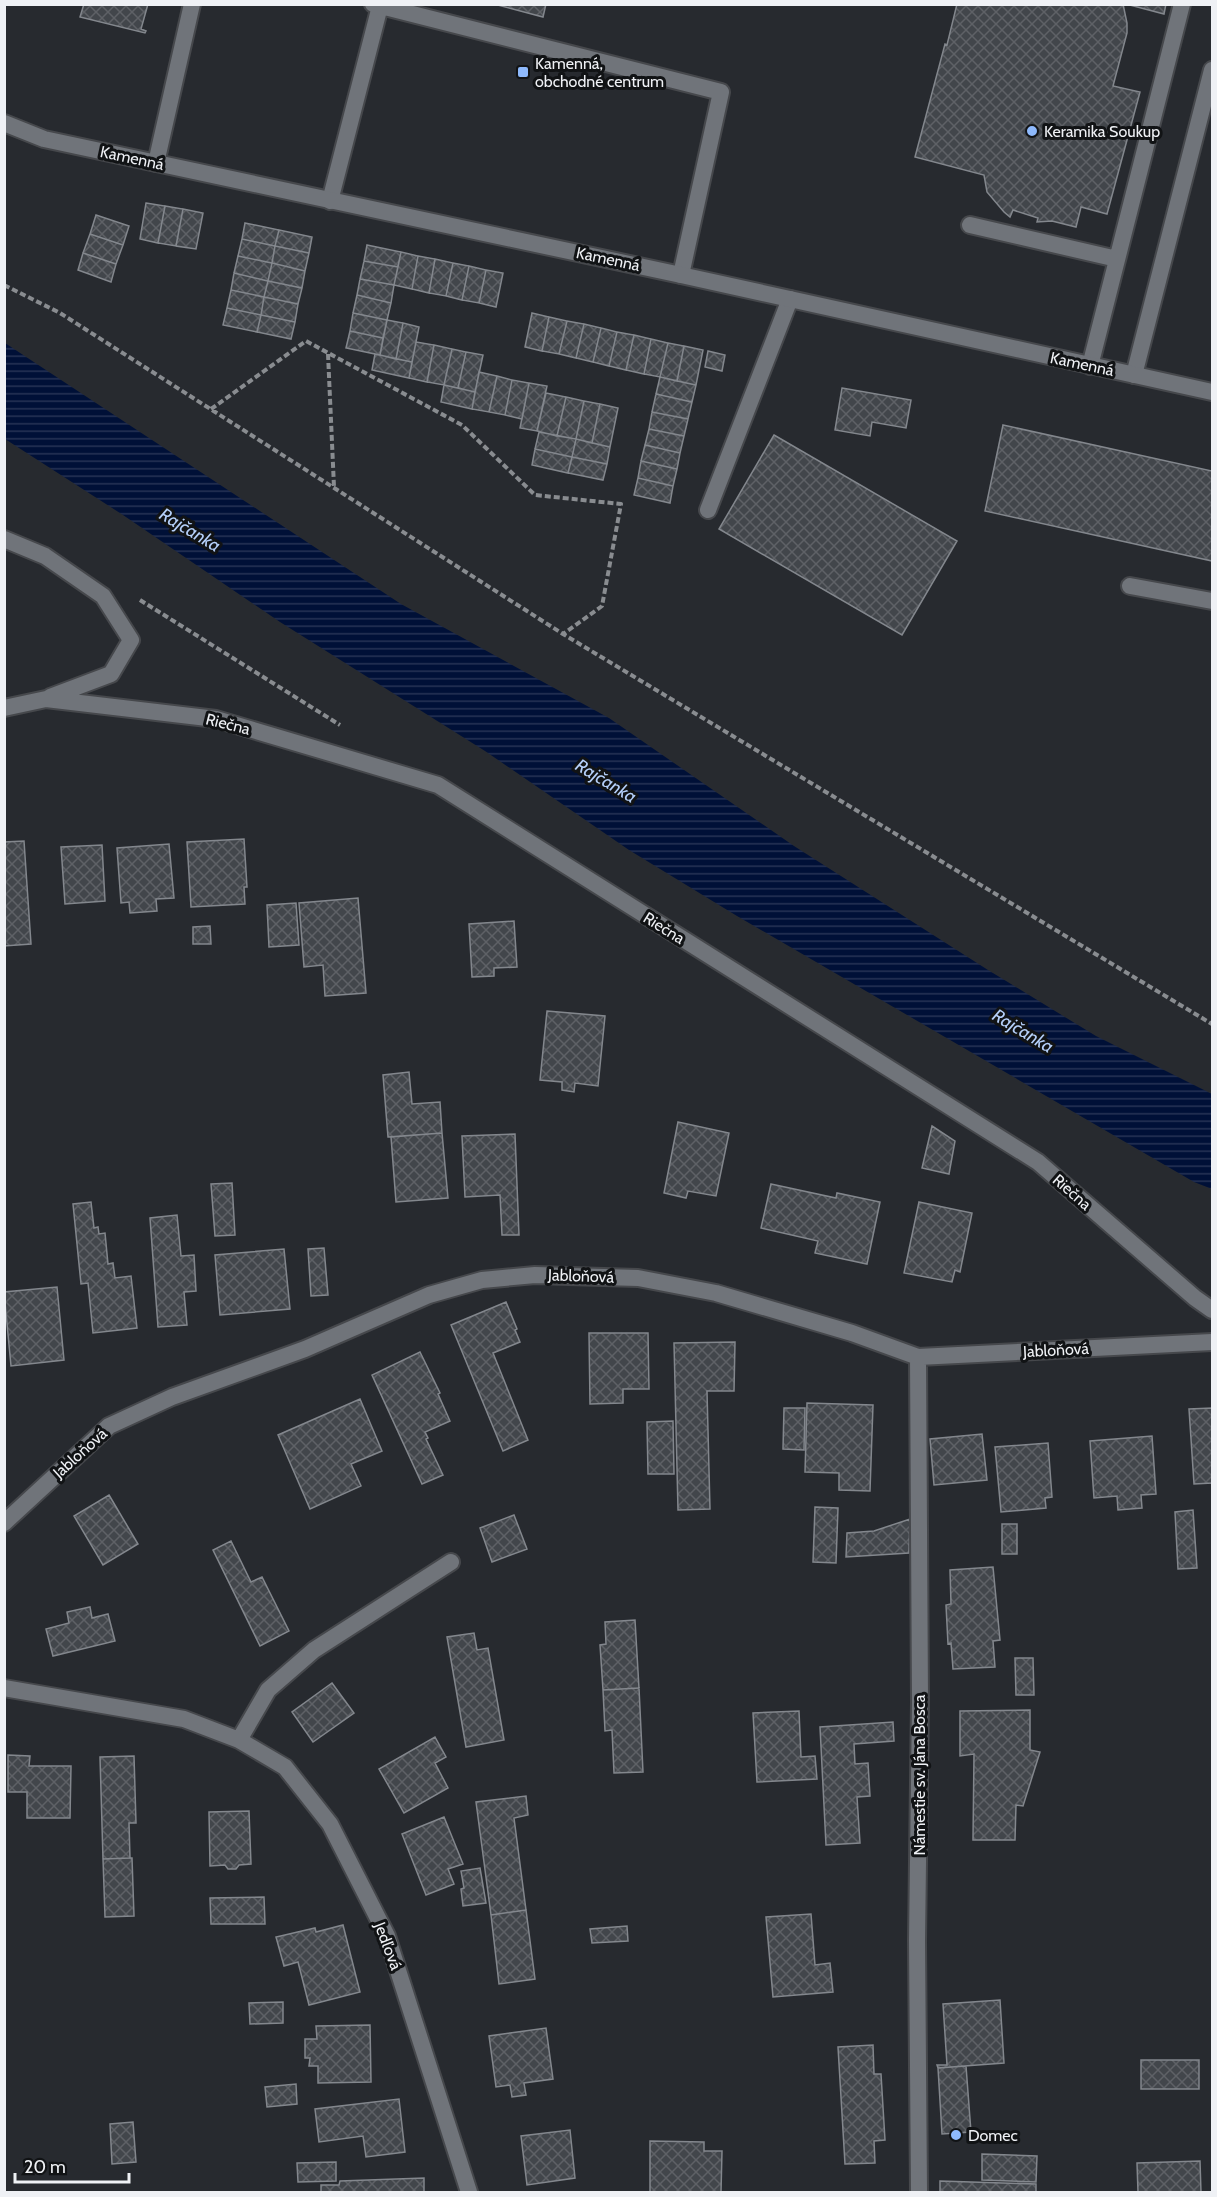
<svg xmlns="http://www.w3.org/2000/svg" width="1217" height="2197" viewBox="0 0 1217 2197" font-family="Cabin,sans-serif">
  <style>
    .water { fill: url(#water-rules) }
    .building { fill: url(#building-cross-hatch); stroke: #83878d; stroke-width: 1.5 }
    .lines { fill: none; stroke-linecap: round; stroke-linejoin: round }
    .service-casing { stroke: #46484c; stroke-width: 20 }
    .minor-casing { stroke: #46484c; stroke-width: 20 }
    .path { stroke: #898c90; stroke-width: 4; stroke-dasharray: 6 3; stroke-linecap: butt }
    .service { stroke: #70747a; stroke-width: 16 }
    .minor { stroke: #70747a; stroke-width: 16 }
    .poi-dot { fill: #8eb9fc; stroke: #111315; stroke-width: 2 }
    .labels { text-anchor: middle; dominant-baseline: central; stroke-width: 6; stroke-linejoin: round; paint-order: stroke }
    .poi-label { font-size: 16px; fill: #eff1f5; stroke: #111315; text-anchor: start }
    .street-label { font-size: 16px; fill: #eff1f5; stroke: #111315 }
    .water-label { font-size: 18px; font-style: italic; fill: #b5d0fa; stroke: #111315 }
  </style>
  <defs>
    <pattern id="water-rules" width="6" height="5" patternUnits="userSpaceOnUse" patternTransform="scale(1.5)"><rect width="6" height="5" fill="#001037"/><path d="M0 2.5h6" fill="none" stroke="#263355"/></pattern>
    <pattern id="building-cross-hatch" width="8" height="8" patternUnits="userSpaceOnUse" patternTransform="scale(1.5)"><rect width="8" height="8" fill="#42464b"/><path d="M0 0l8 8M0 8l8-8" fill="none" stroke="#5e6166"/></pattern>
  </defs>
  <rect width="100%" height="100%" fill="#272a2f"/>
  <!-- water -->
  <path class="water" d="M5 343 401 604 609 718 794 846 988 970 1096 1036 1212 1094V1189L1194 1182 737 916 629 850 485 751 280 622 123 515 5 439Z"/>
  <!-- building -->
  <path class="building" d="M84 4H148L141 29 146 31 145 33 80 17Z
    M494 4H546L543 17Z
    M957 4H1123L1127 23V33L1113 86 1140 92 1107 214 1081 207 1076 227 1052 221 1037 222 1038 218 1013 210 1010 217 1004 212 987 192 984 175 915 157 945 44 947 45Z
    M1126 4H1166L1164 14Z
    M146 203 165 206 158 243 140 239Z
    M165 206 183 209 176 246 158 243Z
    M183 209 203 213 196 249 176 246Z
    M96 215 129 226 123 245 90 234Z
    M245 223 279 230 275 246 242 239Z
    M279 230 312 237 309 253 275 246Z
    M90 234 123 245 116 264 83 253Z
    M242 239 275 246 272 263 238 256Z
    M367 245 401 252 398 267 364 261Z
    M275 246 309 253 305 271 272 263Z
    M401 252 418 256 412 289 394 285Z
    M83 253 116 264 111 282 78 270Z
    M238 256 272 263 268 281 234 273Z
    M418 256 435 259 429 293 412 289Z
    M435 259 453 263 446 296 429 293Z
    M364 261 398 267 394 285 360 279Z
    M272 263 305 271 302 288 268 281Z
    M453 263 469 266 462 300 446 296Z
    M469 266 486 270 479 303 462 300Z
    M486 270 503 273 496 307 479 303Z
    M234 273 268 281 264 297 231 290Z
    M360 279 394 285 391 303 357 295Z
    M268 281 302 288 298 304 264 297Z
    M231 290 264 297 261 315 227 308Z
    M357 295 391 303 387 320 353 313Z
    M264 297 298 304 295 322 261 315Z
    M227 308 261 315 257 332 223 325Z
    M353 313 387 320 383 338 350 331Z
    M532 313 549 317 542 351 525 347Z
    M261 315 295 322 291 339 257 332Z
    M549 317 567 321 559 354 542 351Z
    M387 320 403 323 396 359 380 355Z
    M567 321 584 324 576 358 559 354Z
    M403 323 419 327 412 362 396 359Z
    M584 324 601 328 593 362 576 358Z
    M601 328 617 332 609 366 593 362Z
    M350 331 383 338 380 355 346 348Z
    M617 332 634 335 626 370 609 366Z
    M634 335 651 339 644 374 626 370Z
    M651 339 668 343 660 377 644 374Z
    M416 342 434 345 427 382 409 378Z
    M668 343 684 346 677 381 660 377Z
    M434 345 452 349 444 385 427 382Z
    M684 346 703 350 696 385 677 381Z
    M452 349 466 352 458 388 444 385Z
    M708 351 725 355 722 371 705 367Z
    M466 352 483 355 475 392 458 388Z
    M375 354 412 362 409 378 372 370Z
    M479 372 497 376 489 412 472 409Z
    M497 376 512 380 505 415 489 412Z
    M660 377 696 385 692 402 656 394Z
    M512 380 529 383 522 419 505 415Z
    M529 383 547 386 537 431 520 428Z
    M444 385 475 392 472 409 441 402Z
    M842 388 911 400 906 428 872 422 870 436 835 430Z
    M546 393 566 397 557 436 537 431Z
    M656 394 692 402 688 419 652 412Z
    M566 397 584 401 576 439 557 436Z
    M584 401 600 404 592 443 576 439Z
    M600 404 618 408 610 447 592 443Z
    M652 412 688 419 684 436 649 429Z
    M1003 425 1212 471V561L985 511Z
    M649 429 684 436 680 453 645 445Z
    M539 432 576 439 572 457 535 449Z
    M774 435 957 541 902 635 719 529Z
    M576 439 610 447 607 464 572 457Z
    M645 445 680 453 677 469 641 461Z
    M535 449 572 457 568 473 532 465Z
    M572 457 607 464 603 480 568 473Z
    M641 461 677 469 673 486 638 478Z
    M638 478 673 486 670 503 634 495Z
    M244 839 247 887H244L245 904 191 907 187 842Z
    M24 841 31 944 4 946V842Z
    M169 844 174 898 156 899 157 911 130 913 129 902 121 903 117 848Z
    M102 845 105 901 65 904 61 847Z
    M358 898 366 993 325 996 323 965 304 967 299 903Z
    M296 903 299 945 269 947 267 905Z
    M514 921 517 967 494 968V976L472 977 469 924Z
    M210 926 211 944H193V927Z
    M547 1011 605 1016 598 1086 575 1083 574 1092 562 1090V1082L540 1080Z
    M409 1072 412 1104 440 1102 442 1133 388 1137 383 1075Z
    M678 1122 729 1133 716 1196 688 1191 686 1198 664 1193Z
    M932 1126 955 1141 949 1174 922 1168Z
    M442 1133 448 1198 396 1202 391 1137Z
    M515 1134 519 1235H502L500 1195 465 1197 462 1136Z
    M232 1183 235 1235 215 1236 211 1184Z
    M771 1184 836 1198 837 1193 880 1202 867 1264 815 1253 818 1241 761 1228Z
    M91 1202 94 1228 98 1227 99 1234 105 1233 108 1264 113 1263 115 1278 131 1276 137 1328 93 1333 88 1283 81 1284 73 1204Z
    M919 1202 972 1213 960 1272 955 1270 952 1282 904 1273Z
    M177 1215 181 1256 194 1255 196 1291 184 1292 187 1325 158 1327 150 1218Z
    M324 1248 328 1295 311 1296 308 1249Z
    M284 1249 290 1309 220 1315 215 1255Z
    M57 1287 64 1360 11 1366 4 1292Z
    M506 1302 517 1329 515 1330 520 1342 493 1353 528 1440 503 1451 451 1325Z
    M589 1333H648L649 1389H623V1403L590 1404Z
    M735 1342 734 1391H707L710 1509 678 1510 674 1343Z
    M420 1352 440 1393 438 1394 450 1421 425 1432 428 1438 426 1439 443 1475 422 1484 372 1375Z
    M360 1399 382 1451 351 1464 361 1486 310 1509 278 1435Z
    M807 1403 873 1405 870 1491 839 1490V1473L805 1472Z
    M784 1408H805L804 1450 783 1449Z
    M1212 1408V1483L1194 1484 1189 1409Z
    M673 1421 674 1474H648L647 1422Z
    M982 1434 987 1480 934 1485 930 1439Z
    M1152 1436 1156 1494 1141 1495 1142 1508 1118 1510 1117 1496 1094 1498 1090 1441Z
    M1048 1443 1052 1497 1045 1498 1046 1508 1001 1512 995 1447Z
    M109 1495 138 1544 103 1565 74 1516Z
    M815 1507 838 1508 836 1563 813 1562Z
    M1193 1510 1197 1568 1178 1569 1175 1512Z
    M514 1515 527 1549 492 1562 480 1528Z
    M910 1519 909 1553 846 1557 847 1533 874 1531Z
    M1002 1524H1017V1554H1002Z
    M231 1541 251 1582 262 1577 289 1631 260 1646 213 1550Z
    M993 1567 1000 1640 993 1641 995 1667 953 1669 951 1643 948 1644 946 1605 951 1604 950 1570Z
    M90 1607 92 1618 108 1614 115 1641 53 1656 46 1629 69 1623 67 1612Z
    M635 1620 639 1688 603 1690 600 1645 606 1644 605 1622Z
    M474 1633 477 1650 488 1648 504 1740 466 1747 447 1637Z
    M1015 1658H1033L1034 1695H1016Z
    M332 1683 354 1713 313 1742 292 1712Z
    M639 1688 643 1772 614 1773 612 1730 605 1731 603 1690Z
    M1030 1710V1750L1040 1752 1023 1806 1016 1805 1015 1840H973L974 1754 960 1756V1711Z
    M799 1711 801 1757 815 1756 817 1779 757 1782 753 1713Z
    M893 1722 894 1741 854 1744 855 1764 868 1763 870 1796 857 1797 860 1843 826 1845 820 1727Z
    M435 1737 446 1757 435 1763 448 1788 404 1813 379 1769Z
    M8 1755 30 1756 29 1766H71L70 1818H27V1792H8Z
    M134 1756 136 1823H129L130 1858 103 1859 100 1757Z
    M526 1796 528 1815 514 1818 526 1910 491 1915 476 1802Z
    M249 1811 251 1864 239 1865 236 1869H228L225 1865 210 1866 209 1812Z
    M444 1817 463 1864 448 1869 454 1884 426 1895 402 1834Z
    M130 1858H132L134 1916 105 1917 103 1859Z
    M480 1868 486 1903 463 1906 461 1889 464 1888 461 1871Z
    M264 1897 265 1924H211L210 1898Z
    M526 1910 535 1979 499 1984 491 1915Z
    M811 1914 815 1965 830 1963 833 1992 773 1997 766 1917Z
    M343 1925 360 1992 309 2005 298 1962 284 1966 276 1937 315 1928 316 1932Z
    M627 1926 628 1941 592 1943 590 1929Z
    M1000 2000 1004 2063 938 2068 937 2065H947L943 2004Z
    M283 2002V2023L250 2024 249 2003Z
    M370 2025 371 2082 318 2083V2066H309L310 2058H305V2039H317L316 2026Z
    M546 2028 553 2079 524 2083 526 2095 512 2097 510 2085 496 2087 489 2036Z
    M873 2045 874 2074H881L885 2140 874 2141 875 2163 845 2164 838 2047Z
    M1141 2060H1199V2089H1141Z
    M966 2066 971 2132 942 2134 938 2068Z
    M296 2084 297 2104 267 2107 265 2087Z
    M399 2099 405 2152 366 2157 363 2136 319 2142 315 2109Z
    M133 2122 136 2162 112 2164 110 2124Z
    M570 2130 575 2178 527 2185 521 2136Z
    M650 2141 704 2142V2151H722L721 2192H650Z
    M982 2154 1037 2156 1036 2182 982 2180Z
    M1200 2161 1201 2192H1138L1137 2163Z
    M336 2162V2181L298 2182 297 2163Z
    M424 2178V2192H321V2185H339L340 2181Z
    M940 2181 1036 2184V2192H940Z"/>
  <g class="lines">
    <!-- service casing -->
    <g class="service-casing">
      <path id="service" d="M373 4 721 92 681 275
        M156 163 192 4
        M330 201 380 6
        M970 225 1117 259
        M1090 366 1182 4
        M1134 375 1212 70
        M708 510 790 299
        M1130 586 1212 601"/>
    </g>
    <!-- minor casing -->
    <g class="minor-casing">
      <path id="minor" d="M4 123 44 139 681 275 1212 392
        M4 539 45 556 103 596 131 640 111 674 50 697
        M4 708 46 699 216 719 438 785 1038 1162 1195 1298 1212 1310
        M918 1357 920 1702 917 1941 919 2192
        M4 1523 109 1426 172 1397 305 1349 429 1295 482 1280 535 1275 638 1278 716 1293 852 1333 918 1357 1212 1342
        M4 1688 184 1719 239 1740 285 1767 330 1824 387 1936 469 2192
        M239 1740 268 1690 314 1650 451 1562"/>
    </g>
    <!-- path -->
    <path class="path" d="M4 285 60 313 563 634 1212 1024
      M328 354 334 487
      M211 409 306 341 462 425 535 495 621 504 602 606 563 634
      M140 600 340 725"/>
    <!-- service -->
    <use href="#service" class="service"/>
    <!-- minor -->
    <use href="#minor" class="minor"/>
  </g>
  <!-- markers -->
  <g class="poi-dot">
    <rect x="517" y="66" width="12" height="12" rx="3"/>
    <circle cx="1032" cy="131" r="6"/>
    <circle cx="956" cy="2135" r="6"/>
  </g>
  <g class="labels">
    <!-- poi labels -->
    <g class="poi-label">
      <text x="535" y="63">Kamenná,<tspan x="535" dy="18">obchodné centrum</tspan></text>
      <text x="1044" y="131">Keramika Soukup</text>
      <text x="968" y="2135">Domec</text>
    </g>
    <!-- street labels -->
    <g class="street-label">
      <text transform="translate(132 158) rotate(12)">Kamenná</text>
      <text transform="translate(608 259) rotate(12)">Kamenná</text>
      <text transform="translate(1082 364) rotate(12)">Kamenná</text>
      <text transform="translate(228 724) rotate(14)">Riečna</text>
      <text transform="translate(664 928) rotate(32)">Riečna</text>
      <text transform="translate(1072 1192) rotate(41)">Riečna</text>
      <text transform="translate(581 1276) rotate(2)">Jabloňová</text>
      <text transform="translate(1056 1350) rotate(-3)">Jabloňová</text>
      <text transform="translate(80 1453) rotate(-42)">Jabloňová</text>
      <text transform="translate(919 1775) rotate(-90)">Námestie sv. Jána Bosca</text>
      <text transform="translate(388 1946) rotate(69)">Jedľová</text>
    </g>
    <!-- water labels -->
    <g class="water-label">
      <text transform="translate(190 530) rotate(31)">Rajčanka</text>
      <text transform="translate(606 781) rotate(31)">Rajčanka</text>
      <text transform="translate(1023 1031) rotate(31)">Rajčanka</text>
    </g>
  </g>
  <!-- border -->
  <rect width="1217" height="2197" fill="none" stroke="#eff1f5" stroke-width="12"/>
  <!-- scale -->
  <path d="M15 2173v9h114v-9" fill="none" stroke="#eff1f5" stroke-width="3"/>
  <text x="24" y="2173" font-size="18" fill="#eff1f5" stroke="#111315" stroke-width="4.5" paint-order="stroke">20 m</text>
</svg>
